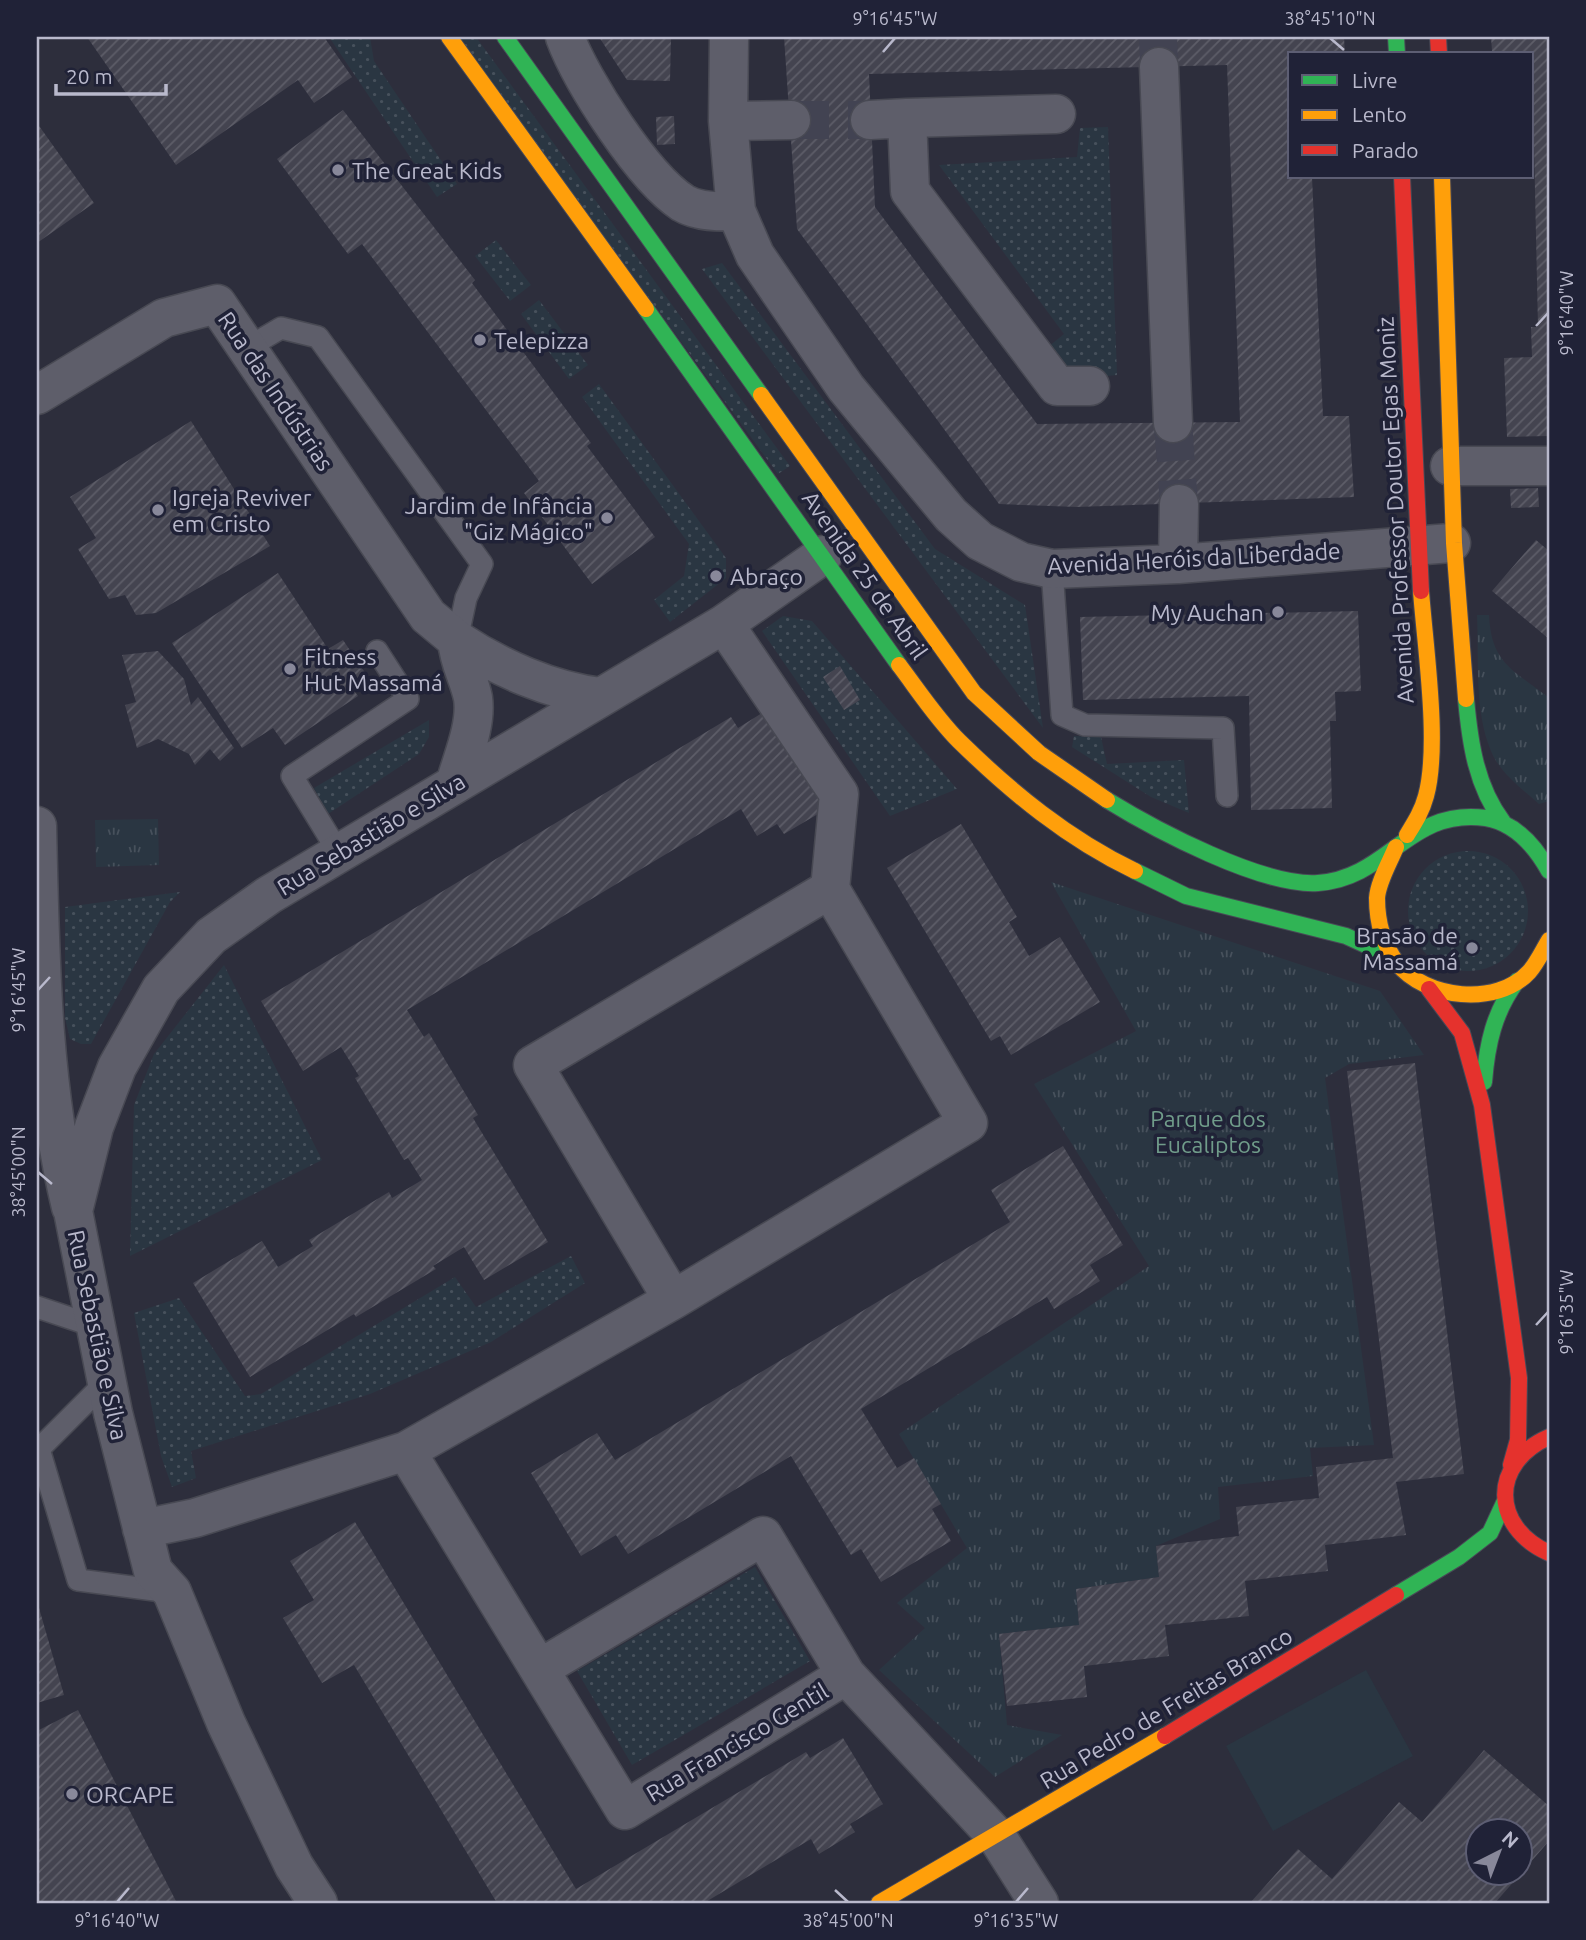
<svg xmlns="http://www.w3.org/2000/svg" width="1586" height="1940" viewBox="0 0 1586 1940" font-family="Ubuntu,sans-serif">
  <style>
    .grass { fill: url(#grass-dots) }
    .park { fill: url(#park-tufts) }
    .pitch { fill: #2a3642 }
    .building { fill: url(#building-hatch); fill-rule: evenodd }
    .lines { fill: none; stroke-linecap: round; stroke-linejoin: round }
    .street-tunnel { stroke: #424352; stroke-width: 38; stroke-dasharray: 38 19; stroke-linecap: butt }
    .lane-casing { stroke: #484953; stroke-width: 24 }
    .street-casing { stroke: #484953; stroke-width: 41 }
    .fast-casing { stroke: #484956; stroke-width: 18 }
    .slow-casing { stroke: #484956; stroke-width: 18 }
    .jam-casing { stroke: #484956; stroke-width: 18 }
    .lane { stroke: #5e5e6a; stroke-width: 21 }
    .street { stroke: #5e5e6a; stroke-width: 38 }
    .fast { stroke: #30b455; stroke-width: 16 }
    .slow { stroke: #ff9f0a; stroke-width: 16 }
    .jam { stroke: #e5322d; stroke-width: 16 }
    .ticks { fill: none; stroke: #b9b9cc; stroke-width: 2.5 }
    .poi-dot { fill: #88889a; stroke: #202237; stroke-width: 2.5 }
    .labels { text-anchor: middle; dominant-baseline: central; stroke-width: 7; stroke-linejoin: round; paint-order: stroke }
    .poi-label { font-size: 23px; fill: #b9b9cc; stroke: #202237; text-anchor: start }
    .street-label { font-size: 23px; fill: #b9b9cc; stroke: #202237 }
    .park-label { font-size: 23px; fill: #709c8a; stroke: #202237 }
    .neatline { fill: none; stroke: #b9b9cc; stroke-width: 2.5 }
    .ticks-label { font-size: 18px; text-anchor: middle; fill: #b9b9cc }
  </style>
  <defs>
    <pattern id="grass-dots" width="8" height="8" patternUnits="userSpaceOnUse" patternTransform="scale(1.75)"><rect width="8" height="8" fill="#2a3642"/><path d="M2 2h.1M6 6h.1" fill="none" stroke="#47515c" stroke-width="1.8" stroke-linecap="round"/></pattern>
    <pattern id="park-tufts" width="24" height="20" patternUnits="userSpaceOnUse" patternTransform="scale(1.75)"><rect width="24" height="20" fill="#2a3642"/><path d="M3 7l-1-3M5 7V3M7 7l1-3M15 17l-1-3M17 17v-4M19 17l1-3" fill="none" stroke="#47515c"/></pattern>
    <pattern id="building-hatch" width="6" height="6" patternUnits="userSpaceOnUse" patternTransform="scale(1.75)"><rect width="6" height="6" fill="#444450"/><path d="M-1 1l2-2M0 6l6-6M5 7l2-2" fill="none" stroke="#5d5d68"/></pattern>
  </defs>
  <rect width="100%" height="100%" fill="#2d2e3c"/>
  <!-- grass -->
  <path class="grass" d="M329 37H370L374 61 457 184 437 197Z
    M458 37H476L790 466 778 474Z
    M1108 127 1117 375 1066 380 1043 351 1064 334 939 165 1077 157 1080 128Z
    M496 240 531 285 510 301 475 256Z
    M722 263 935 549 1025 605 1043 728 702 269Z
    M539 300 588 365 569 379 521 314Z
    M599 384 726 558V578L670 622 654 600 684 576 689 544 582 397Z
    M783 616 812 621 957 789 890 816 762 631Z
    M429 720V737L419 754 328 814 314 788Z
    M1074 736 1101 737 1107 764 1184 760 1189 813 1151 797 1072 747Z
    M1408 911a60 60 0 1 1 120 0a60 60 0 1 1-120 0Z
    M180 892 170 902 91 1044H81L70 1039 65 1018V907Z
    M224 965 322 1160 130 1256 134 1105 154 1054Z
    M571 1256 585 1283 491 1342 370 1394 191 1451 196 1478 172 1487 161 1456 134 1313 179 1298 245 1396 261 1394 455 1277 476 1307Z
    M755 1567 810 1661 632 1765 577 1671Z"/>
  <!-- park -->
  <path class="park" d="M1477 615H1489C1491 664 1514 670 1549 698V801L1539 804C1522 789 1500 773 1491 751 1474 711 1479 658 1477 615Z
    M158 819 159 865 96 867 95 820Z
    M1051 882 1380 991 1424 1055 1349 1064 1325 1078 1374 1445 1310 1448 1313 1476 1218 1487 1220 1519 1156 1546 1159 1577 1076 1589 1079 1625 999 1634 1007 1725 1062 1735 995 1777 879 1670 925 1628 897 1603 967 1548 899 1434 1149 1266 1034 1084 1136 1031Z"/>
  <!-- pitch -->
  <path class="pitch" d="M1366 1670 1413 1756 1273 1831 1226 1746Z"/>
  <!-- building -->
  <path class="building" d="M87 37H324L352 77 314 103 298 80 176 165Z
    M599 37H671L670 81 627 80Z
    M784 37H1344L1345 54H1290V177H1312L1323 416H1349L1354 497 1077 507 999 504 797 229ZM1227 65 1240 422 1037 424 875 207 869 74Z
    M1491 37H1549V436L1507 437 1504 358 1532 357 1531 327H1538L1532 54H1522V51H1492Z
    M343 110 475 280 472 283 591 443 587 446 655 537 592 584 524 493 539 481 362 244 348 254 277 159Z
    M674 116 675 144 657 145 656 117Z
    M37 123 94 203 37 243Z
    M191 421 270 546 156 613 136 615 125 595 109 599 78 549 96 538 70 497Z
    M1538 488 1539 507 1511 508 1510 489Z
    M1536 540 1549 551V639L1492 591Z
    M278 573 328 649 343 640 368 677 352 688 358 696 285 745 273 728 242 748 172 643Z
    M1358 611 1361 691 1335 692 1336 721H1330L1332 808 1251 810 1249 696 1083 700 1080 617Z
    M158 651 184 679 191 705 198 697 234 748 220 761 210 749 195 765 189 754 158 739 137 748 125 705 136 702 122 655Z
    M840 666 860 700 844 710 823 677Z
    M775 705 835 804 784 834 777 824 757 836 741 809 407 1010 424 1037 429 1033 478 1115 473 1118 548 1242 484 1280 464 1247 433 1266 436 1269 356 1317 354 1314 250 1377 193 1283 262 1241 278 1267 313 1246 309 1240 389 1192 392 1198 422 1180 408 1158 404 1160 355 1078 359 1076 341 1047 303 1071 261 1001 731 717 738 728Z
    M961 824 1017 917 1009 922 1029 956 1060 937 1100 1002 1011 1055 1000 1036 991 1041 887 868Z
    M1415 1063 1464 1474 1396 1482 1406 1535 1325 1545 1328 1571 1245 1581 1249 1616 1165 1625 1169 1656 1084 1666 1087 1697 1007 1706 999 1634 1079 1625 1076 1589 1159 1577 1156 1546 1239 1536 1236 1507 1319 1498 1316 1467 1393 1458 1347 1071Z
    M1063 1146 1123 1245 1090 1265 1100 1281 1054 1309 1047 1297 861 1409 897 1468 914 1458 941 1504 932 1509 951 1541 881 1582 861 1549 851 1555 791 1456 628 1554 616 1535 581 1556 531 1473 597 1433 615 1460 1010 1222 991 1190Z
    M355 1522 576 1889 806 1752 810 1758 843 1738 883 1804 850 1824 855 1832 819 1854 811 1839 704 1903H497L354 1665 322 1683 283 1618 314 1600 290 1561Z
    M37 1601 64 1695 37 1703Z
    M78 1710 177 1903H37V1731Z
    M1484 1750 1549 1806V1841L1495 1903H1250L1298 1849 1332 1879 1399 1802 1422 1822ZM1478 1832H1520V1874H1478Z"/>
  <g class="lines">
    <!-- street-tunnel -->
    <path class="street-tunnel" d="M1158 37 1159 67
      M791 120H870
      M1173 423 1179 504"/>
    <!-- lane casing -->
    <g class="lane-casing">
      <path id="lane" d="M247 348 281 328 318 337 482 564 466 598 457 640
        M1052 569 1062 715 1085 725 1223 728 1227 796
        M339 853 292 776 408 699 377 651
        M37 1307 94 1326
        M106 1382 39 1449 78 1580 170 1592"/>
    </g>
    <!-- street casing -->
    <g class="street-casing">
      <path id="street" d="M565 37C582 82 643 177 683 203 698 212 719 212 736 211
        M729 37 728 121 736 211 755 255 846 388 951 515 980 541 1021 562 1052 569 1178 564 1451 543
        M1159 67 1173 423
        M1056 114 907 118 910 191 1057 386H1090
        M870 120 907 118
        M728 121 791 120
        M37 395 164 318 217 304 428 616 457 640C459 664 469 678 473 698 477 725 462 759 455 784
        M1450 466H1549
        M1178 564 1179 504
        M724 624 839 794 830 889 533 1065 673 1300 968 1123 830 889
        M457 640C499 668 551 691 601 697
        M37 826C40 954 41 1083 71 1207
        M406 1451 625 1810 846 1675 763 1536 539 1669
        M142 1529 195 1518 406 1451 673 1300
        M846 1675 997 1837 1039 1903
        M318 1903 294 1866 226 1723 172 1592 153 1571 113 1413 73 1211 94 1127 117 1067 161 989 211 936 269 895 724 624 823 555"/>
    </g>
    <!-- fast casing -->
    <g class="fast-casing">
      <path id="fast" d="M505 37 761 395
        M1396 37 1397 54
        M646 309 899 665
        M1466 699C1470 743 1476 786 1503 822
        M1107 800C1154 829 1263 887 1318 883 1389 878 1409 807 1486 818 1516 823 1535 846 1549 871
        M1135 871 1186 896 1346 936 1390 956
        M1484 1082C1487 1044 1494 1012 1517 981
        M1396 1595 1459 1557 1490 1533 1504 1503"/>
    </g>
    <!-- slow casing -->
    <g class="slow-casing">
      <path id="slow" d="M449 37 646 309
        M1442 177 1454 543 1466 699
        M761 395 974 693 1039 753 1107 800
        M899 665C918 690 936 718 959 741 1011 792 1068 839 1135 871
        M1407 835C1415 822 1422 811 1426 796 1440 745 1425 646 1421 591
        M1396 847C1390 862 1378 882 1377 898 1377 922 1382 943 1397 963 1425 999 1497 1007 1529 972 1537 963 1543 950 1549 940
        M879 1903 1165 1736"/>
    </g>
    <!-- jam casing -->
    <g class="jam-casing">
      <path id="jam" d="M1438 37 1439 54
        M1402 177 1421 591
        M1429 989 1462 1033 1482 1105 1519 1378 1518 1440 1511 1465
        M1549 1437C1490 1463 1491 1527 1549 1553
        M1165 1736 1396 1595"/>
    </g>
    <!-- lane -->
    <use href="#lane" class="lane"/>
    <!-- street -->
    <use href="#street" class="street"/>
    <!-- fast -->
    <use href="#fast" class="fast"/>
    <!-- slow -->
    <use href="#slow" class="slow"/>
    <!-- jam -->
    <use href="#jam" class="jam"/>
  </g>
  <!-- ticks -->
  <path class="ticks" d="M1330 38 1344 50M883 52 895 38M1536 326 1548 313M38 990 50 977M38 1172 52 1184M1536 1325 1548 1312M835 1890 848 1902M117 1902 129 1888M1016 1902 1028 1888"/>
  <!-- markers -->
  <g class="poi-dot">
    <circle cx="338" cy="170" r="7"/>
    <circle cx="480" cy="340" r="7"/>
    <circle cx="158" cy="510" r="7"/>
    <circle cx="607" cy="518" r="7"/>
    <circle cx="716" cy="576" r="7"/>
    <circle cx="1278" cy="612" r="7"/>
    <circle cx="290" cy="669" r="7"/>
    <circle cx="1472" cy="948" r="7"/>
    <circle cx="72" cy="1794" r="7"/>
  </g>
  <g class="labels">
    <!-- poi labels -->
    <g class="poi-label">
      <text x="352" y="170">The Great Kids</text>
      <text x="494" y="340">Telepizza</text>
      <text x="172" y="497">Igreja Reviver<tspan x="172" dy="26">em Cristo</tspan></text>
      <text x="593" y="505" text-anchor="end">Jardim de Infância<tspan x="593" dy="26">"Giz Mágico"</tspan></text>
      <text x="730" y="576">Abraço</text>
      <text x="1264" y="612" text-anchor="end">My Auchan</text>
      <text x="304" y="656">Fitness<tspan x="304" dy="26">Hut Massamá</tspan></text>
      <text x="1458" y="935" text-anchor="end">Brasão de<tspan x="1458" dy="26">Massamá</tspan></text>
      <text x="86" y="1794">ORCAPE</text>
    </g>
    <!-- street labels -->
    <g class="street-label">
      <text transform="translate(276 391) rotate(56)">Rua das Indústrias</text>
      <text transform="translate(1395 510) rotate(-93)">Avenida Professor Doutor Egas Moniz</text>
      <text transform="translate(1194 558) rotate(-3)">Avenida Heróis da Liberdade</text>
      <text transform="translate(865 575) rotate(55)">Avenida 25 de Abril</text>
      <text transform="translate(371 834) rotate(-31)">Rua Sebastião e Silva</text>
      <text transform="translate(98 1335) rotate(78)">Rua Sebastião e Silva</text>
      <text transform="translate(1166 1708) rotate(-31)">Rua Pedro de Freitas Branco</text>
      <text transform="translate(737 1742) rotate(-31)">Rua Francisco Gentil</text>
    </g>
    <!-- park labels -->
    <g class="park-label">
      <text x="1208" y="1118">Parque dos<tspan x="1208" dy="26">Eucaliptos</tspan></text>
    </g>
  </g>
  <!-- border -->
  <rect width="1586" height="1940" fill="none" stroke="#202237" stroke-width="77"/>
  <!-- legend -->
  <rect x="1288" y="52" width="245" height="126" fill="#202237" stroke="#5d5e73" stroke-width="2"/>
  <rect x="1302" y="75" width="35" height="10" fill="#30b455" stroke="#5d5e73" stroke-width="2"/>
  <text x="1352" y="88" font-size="21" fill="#b9b9cc">Livre</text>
  <rect x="1302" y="110" width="35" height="10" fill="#ff9f0a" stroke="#5d5e73" stroke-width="2"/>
  <text x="1352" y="122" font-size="21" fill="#b9b9cc">Lento</text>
  <rect x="1302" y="145" width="35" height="10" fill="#e5322d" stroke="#5d5e73" stroke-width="2"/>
  <text x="1352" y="158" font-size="21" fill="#b9b9cc">Parado</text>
  <!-- north arrow -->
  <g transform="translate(1499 1852) rotate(42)"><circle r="33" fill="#202237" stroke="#5d5e73" stroke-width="2"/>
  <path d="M0-5L12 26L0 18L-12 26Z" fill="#88889a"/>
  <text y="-10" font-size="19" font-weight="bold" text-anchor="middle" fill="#b9b9cc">N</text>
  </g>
  <!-- scale -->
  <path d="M56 84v10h110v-10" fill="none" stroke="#b9b9cc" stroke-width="3.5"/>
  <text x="66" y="84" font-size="21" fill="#b9b9cc" stroke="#202237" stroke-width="5" paint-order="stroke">20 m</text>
  <rect x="38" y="38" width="1510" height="1864" class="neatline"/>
  <g class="ticks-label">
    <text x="895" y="25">9°16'45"W</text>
    <text x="1330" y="25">38°45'10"N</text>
    <text transform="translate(1567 313) rotate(-90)" y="6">9°16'40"W</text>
    <text transform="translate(19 990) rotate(-90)" y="6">9°16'45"W</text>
    <text transform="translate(19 1172) rotate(-90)" y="6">38°45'00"N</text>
    <text transform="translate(1567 1312) rotate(-90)" y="6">9°16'35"W</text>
    <text x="117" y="1927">9°16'40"W</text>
    <text x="848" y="1927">38°45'00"N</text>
    <text x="1016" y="1927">9°16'35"W</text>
  </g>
</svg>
